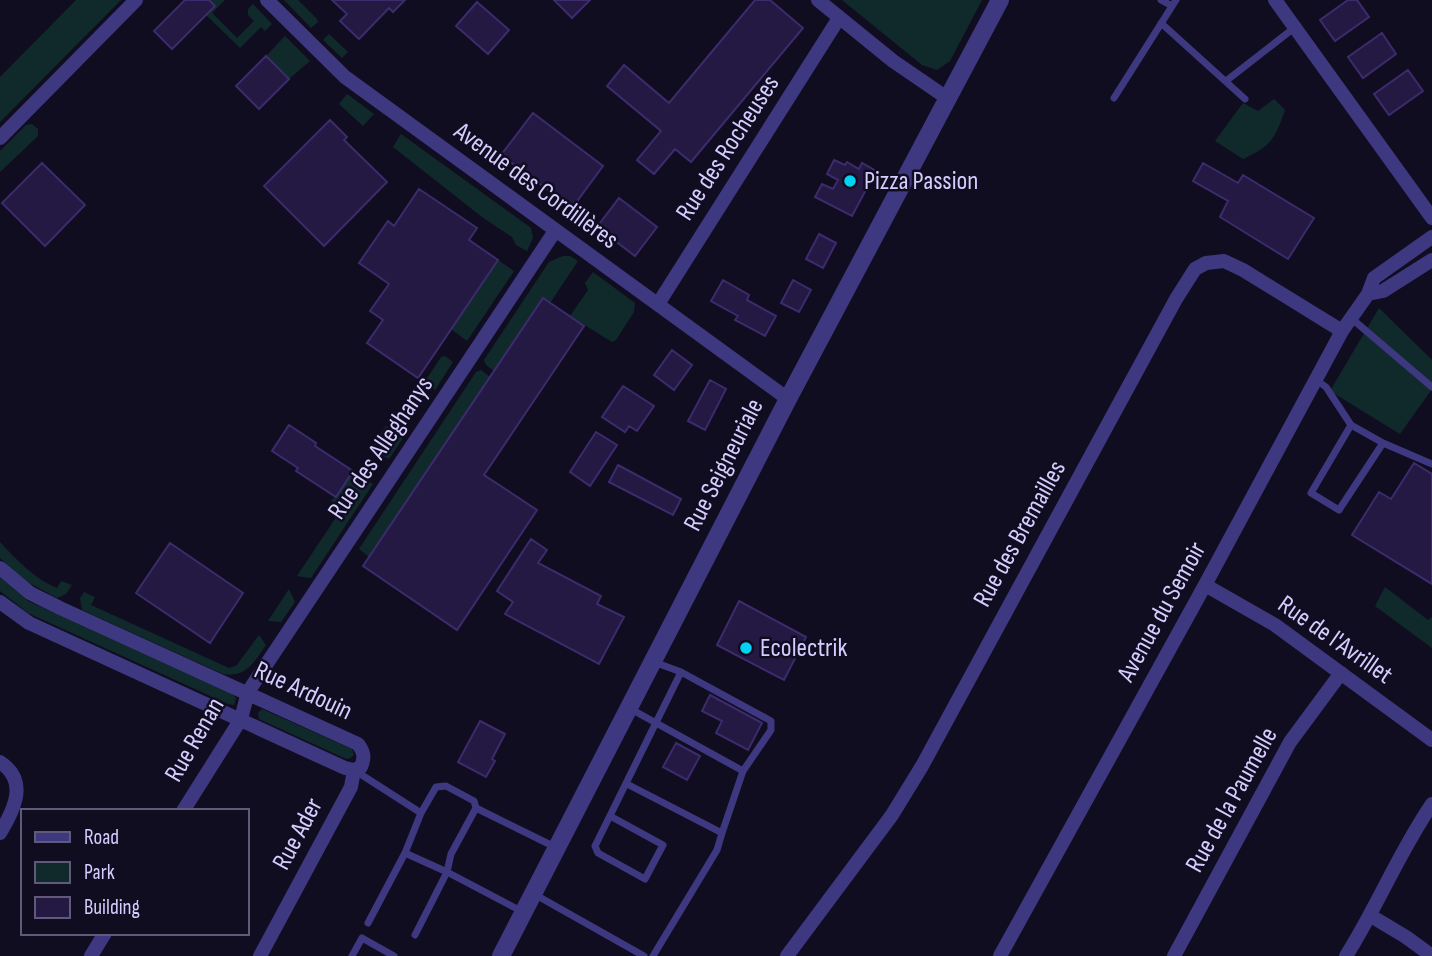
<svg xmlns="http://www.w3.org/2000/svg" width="1432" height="956" viewBox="0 0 1432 956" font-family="'Sofia Sans Condensed',sans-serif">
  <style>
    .green { fill: #102a2b }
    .building { fill: #231942; stroke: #3c2b6d; stroke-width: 2 }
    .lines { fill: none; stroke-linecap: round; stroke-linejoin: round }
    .service { stroke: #3e3880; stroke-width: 7 }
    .minor { stroke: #3e3880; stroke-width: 14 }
    .tertiary { stroke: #3e3880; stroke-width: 18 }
    .poi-dot { fill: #01d2f6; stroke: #110d21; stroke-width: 2.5 }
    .labels { text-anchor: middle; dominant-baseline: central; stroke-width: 5; stroke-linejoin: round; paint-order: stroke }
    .street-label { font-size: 26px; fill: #d5cdff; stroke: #110d21 }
    .poi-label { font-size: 26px; fill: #d5cdff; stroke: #110d21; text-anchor: start }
  </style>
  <rect width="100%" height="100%" fill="#110d21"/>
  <!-- green -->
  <path class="green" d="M76 0H121L0 122V77Z
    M209 0H225L212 13 237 38 254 21 248 15V9L253 4 272 24 265 31 261 27 240 48 206 15 215 6Z
    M284 0H298L317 19 318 22 311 28Z
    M842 0H982L950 61 937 70 922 65Z
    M329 34 348 52 342 58 323 40Z
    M285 36 310 61 289 79 266 56Z
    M347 94 374 114 363 126 339 104Z
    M1274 99 1285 110C1275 139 1271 146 1243 159L1215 141 1243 103 1258 111Z
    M32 124 38 129V136L0 172V151L26 125Z
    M401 134 527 225 531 228 533 238 527 251 516 245 512 237 482 217 393 147Z
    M563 256H570L578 261 550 303 542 298 494 371 486 365 484 360 549 262Z
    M498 260 514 271 467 341 451 329Z
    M593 272 635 303 634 312 616 340 612 342 570 316 588 290 585 283Z
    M1379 308 1432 360V389L1400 434 1330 391Z
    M445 356 453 362 435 390 424 383 441 357Z
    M481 370 490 377 369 557 359 549 476 372Z
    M386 426 403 438 389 459 370 449Z
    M353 471 373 484 311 578 297 576 341 510 332 504 331 500 336 497Z
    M0 542C17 560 33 578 57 588L61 581 72 585 66 594 57 598 22 579 0 558Z
    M0 577 28 601 232 694 236 698 234 705 228 704 28 613 0 591Z
    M1385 587 1428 620 1432 617V648L1375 606Z
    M289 589 295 602 281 622 268 621Z
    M84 592 95 597 91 605 229 668 236 666 259 635 266 645C254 662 246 678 223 674L82 610 80 598Z
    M262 709 352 749 354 755 349 759 344 758 259 719 258 713Z"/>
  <!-- building -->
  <path class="building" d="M185 0H209L215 6 172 49 154 31Z
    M332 0H405L393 12 389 8 359 39 340 21 347 14Z
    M554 0H590L572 18Z
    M755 0H770L803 28 691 162 675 149 654 174 637 160 661 131 607 86 624 65 669 103Z
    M1348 0H1357L1369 17 1335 41 1320 20Z
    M477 2 509 30 488 54 456 26Z
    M1382 33 1396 54 1363 78 1348 57Z
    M266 56 289 79 259 109 236 86Z
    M1408 70 1423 91 1389 115 1374 94Z
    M533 113 603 166 572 208 501 155Z
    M330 120 347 137 344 140 387 182 324 246 264 186Z
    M834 160 845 165 847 162 859 169 862 163 876 171 852 216 815 197 822 184 833 189 838 180 827 174Z
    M42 163 85 205 45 246 2 203Z
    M1203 163 1238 183 1243 175 1314 218 1288 259 1220 217 1228 201 1193 181Z
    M419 189 477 228 469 240 498 260 418 378 367 343 383 320 370 311 389 284 359 263 388 221 394 226Z
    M619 198 657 227 635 256 597 227Z
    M819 234 836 243 823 268 806 259Z
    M723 280 749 295 747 300 776 316 765 336 735 320 738 316 711 301Z
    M793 280 811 290 799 312 781 303Z
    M543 298 584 326 484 475 537 510 457 630 363 566Z
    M672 350 692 365 674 390 654 375Z
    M710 380 726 389 705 430 688 421Z
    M623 386 654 406 637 431 629 426 625 432 602 417Z
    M289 425 316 443 315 446 353 471 336 497 296 471 298 468 272 451Z
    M596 432 617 445 590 486 570 472Z
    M1414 463 1432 474V584L1352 535 1379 492 1391 499Z
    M618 465 681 499 673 515 609 482Z
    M531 539 547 550 538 563 601 596 597 604 624 617 599 664 505 614 513 602 497 591Z
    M170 543 243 593 210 643 136 593Z
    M739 601 806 637 784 680 717 645Z
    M710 695 762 723 748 750 716 733 722 721 702 711Z
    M480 721 505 734 492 759 495 761 486 777 458 762Z
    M676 743 700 756 687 780 663 767Z"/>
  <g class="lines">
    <!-- service -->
    <path class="service" d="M1161 0 1172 6
      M1161 23 1245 99
      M1226 81 1294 28
      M1114 98 1176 0
      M1351 318 1432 387
      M1316 380 1326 387 1351 425 1311 493 1339 510 1383 443 1351 425
      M1383 443 1432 464
      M629 708 743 771 771 730V721L681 672 654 662
      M354 770 421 813 405 853 447 872 415 935
      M627 784 722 833 743 771
      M421 813 436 787 446 786 474 801 476 808
      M610 816 663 845 645 879 598 853 595 846 681 672
      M534 894 644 956
      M523 912 447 872 451 854 476 808 557 848
      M368 923 405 853
      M352 956 362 938 394 956
      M653 956 717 850 722 833"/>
    <!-- minor -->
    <path class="minor" d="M267 0 345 77 788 399
      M818 0 893 61 947 98
      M1275 0 1432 218
      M0 138 136 0
      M1368 294 1383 291 1432 260
      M658 304 839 18
      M0 568 30 593 60 608 358 744C364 752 365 757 361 767L354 770 345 768 29 623 0 602
      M1205 585 1275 625 1432 740
      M0 762C29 781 14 810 0 833
      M183 811 241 719 248 692 555 231
      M1371 916 1406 937 1432 956
      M91 956 105 933
      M260 956 351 787 354 770
      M787 956 892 815 922 766 1176 299 1195 269 1206 263 1224 261 1243 270 1342 331
      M1000 956 1205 585 1342 331 1368 294 1374 278 1432 237
      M1174 956 1290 742 1341 673
      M1346 956C1377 907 1399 852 1432 804"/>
    <!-- tertiary -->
    <path class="tertiary" d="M501 956 788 399 1000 0"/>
  </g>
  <!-- markers -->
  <g class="poi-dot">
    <circle cx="850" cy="181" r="7"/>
    <circle cx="746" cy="648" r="7"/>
  </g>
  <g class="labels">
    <!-- street labels -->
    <g class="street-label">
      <text transform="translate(728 148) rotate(-57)">Rue des Rocheuses</text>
      <text transform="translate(536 186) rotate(36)">Avenue des Cordillères</text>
      <text transform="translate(381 448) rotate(-56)">Rue des Alleghanys</text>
      <text transform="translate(724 465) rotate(-63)">Rue Seigneuriale</text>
      <text transform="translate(1020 534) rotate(-61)">Rue des Bremailles</text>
      <text transform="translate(1162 612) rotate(-61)">Avenue du Semoir</text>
      <text transform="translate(1335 640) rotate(35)">Rue de l'Avrillet</text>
      <text transform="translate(303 691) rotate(25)">Rue Ardouin</text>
      <text transform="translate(195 740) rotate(-60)">Rue Renan</text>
      <text transform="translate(1232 800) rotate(-61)">Rue de la Paumelle</text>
      <text transform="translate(298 834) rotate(-62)">Rue Ader</text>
    </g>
    <!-- poi labels -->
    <g class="poi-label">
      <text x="864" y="181">Pizza Passion</text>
      <text x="760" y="648">Ecolectrik</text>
    </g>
  </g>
  <!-- legend -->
  <rect x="21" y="809" width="228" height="126" fill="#110d21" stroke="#5f5a7a" stroke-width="2"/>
  <rect x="35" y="832" width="35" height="10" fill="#3e3880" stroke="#5f5a7a" stroke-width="2"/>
  <text x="84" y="844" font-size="21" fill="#d5cdff">Road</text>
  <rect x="35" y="862" width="35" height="21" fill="#102a2b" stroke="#5f5a7a" stroke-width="2"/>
  <text x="84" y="879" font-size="21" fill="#d5cdff">Park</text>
  <rect x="35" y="897" width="35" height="21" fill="#231942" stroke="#5f5a7a" stroke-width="2"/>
  <text x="84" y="914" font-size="21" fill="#d5cdff">Building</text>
</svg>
